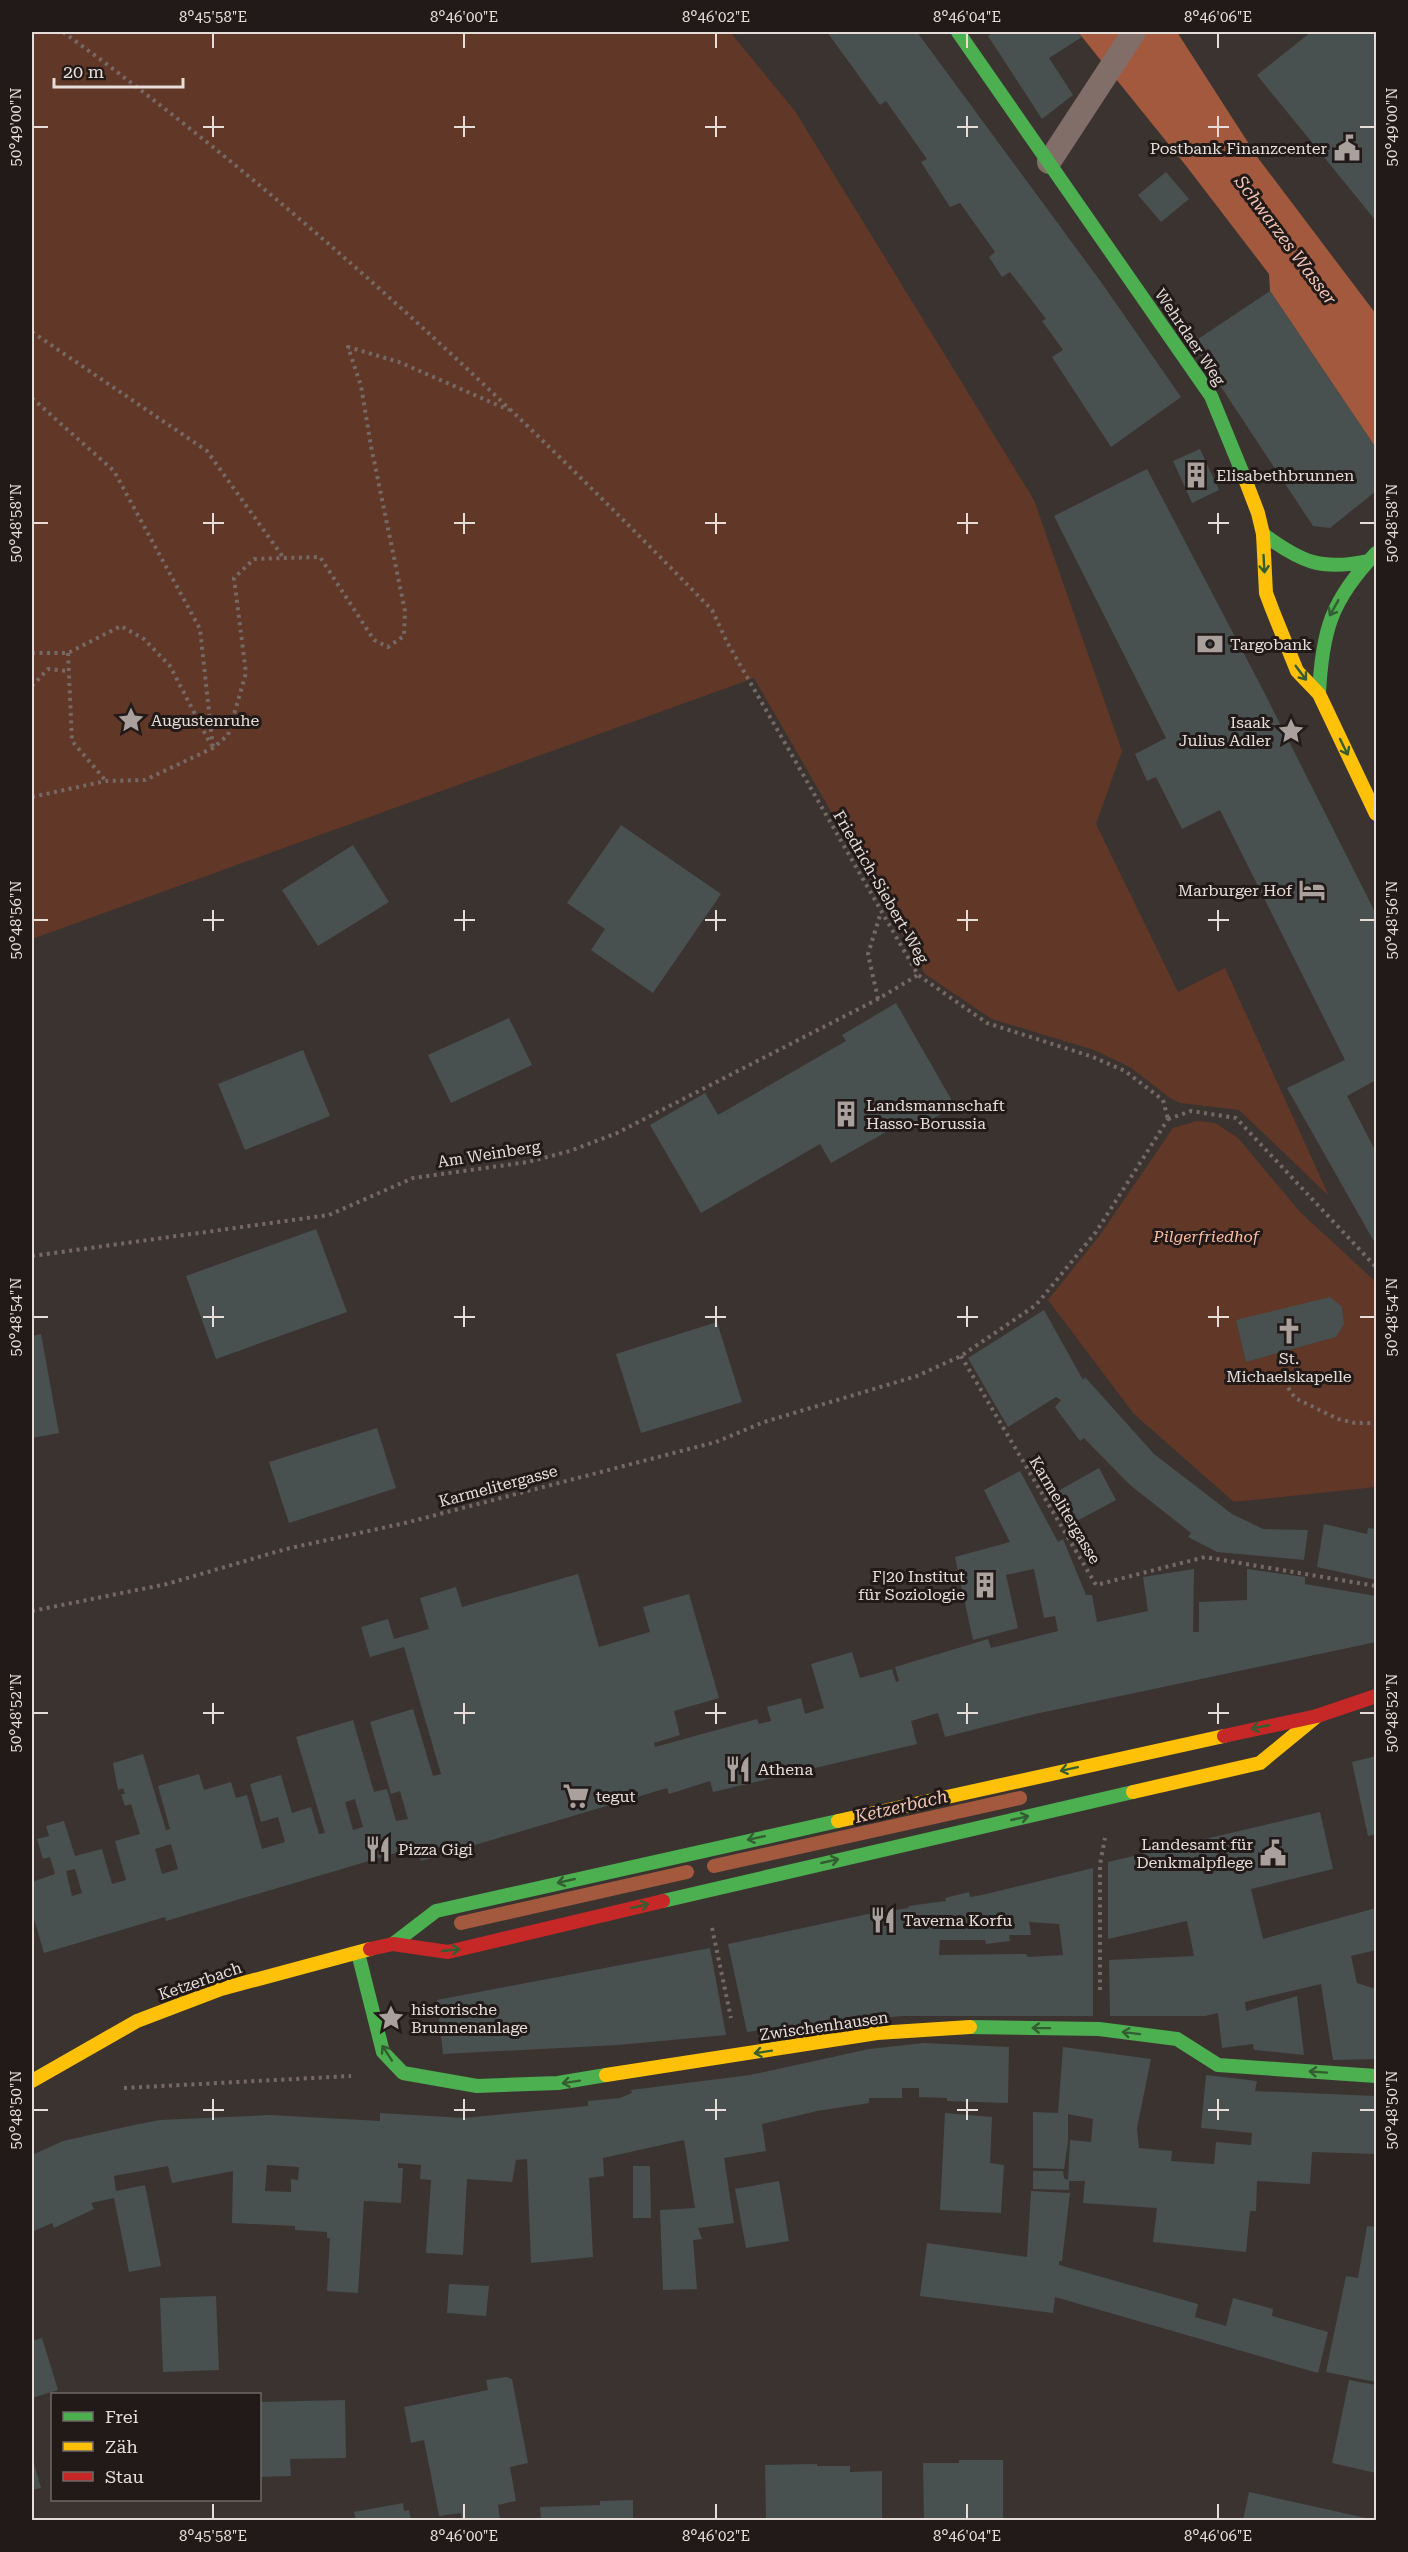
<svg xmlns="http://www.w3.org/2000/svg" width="1408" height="2552" viewBox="0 0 1408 2552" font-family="'Roboto Serif',serif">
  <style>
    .green { fill: #613728; fill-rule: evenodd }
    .water { fill: #a3593e }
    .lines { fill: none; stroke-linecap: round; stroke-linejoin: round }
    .stream { stroke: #a3593e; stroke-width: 14 }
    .building { fill: #485150; fill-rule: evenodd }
    .path { stroke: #766965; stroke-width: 4; stroke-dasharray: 3 4.5; stroke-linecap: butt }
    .lane { stroke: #816e68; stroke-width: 24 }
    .fast { stroke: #4caf50; stroke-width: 14 }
    .slow { stroke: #ffc107; stroke-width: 14 }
    .jam { stroke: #c62828; stroke-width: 14 }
    .oneway { stroke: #345d31 }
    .ticks { fill: none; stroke: #e6dcd8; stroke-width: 2 }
    .labels { text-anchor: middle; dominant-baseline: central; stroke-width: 6; stroke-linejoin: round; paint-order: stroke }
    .poi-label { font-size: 16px; fill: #e6dcd8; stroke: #211a18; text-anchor: start }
    .street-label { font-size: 16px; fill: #e6dcd8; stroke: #211a18 }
    .park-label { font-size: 16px; font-style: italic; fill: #ffbba2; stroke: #211a18 }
    .water-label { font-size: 18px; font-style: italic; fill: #f1c4b3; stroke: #211a18 }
    .neatline { fill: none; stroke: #e6dcd8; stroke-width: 2 }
    .ticks-label { font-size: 15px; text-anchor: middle; fill: #e6dcd8 }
  </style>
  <rect width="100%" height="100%" fill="#3b3330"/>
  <!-- green -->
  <path class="green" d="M32 32H730L795 111 1034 500 1122 751 1096 824 1178 992 1225 968 1329 1196 1239 1110 1180 1103 1170 1098 1130 1067 1094 1050 992 1019 925 974 754 678 32 939Z
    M1197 1121 1215 1123 1238 1138 1301 1213 1376 1282V1487L1234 1502 1134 1414 1048 1300 1100 1235 1173 1128ZM1342 1307 1344 1324 1336 1337 1246 1362 1236 1320Z"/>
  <!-- water -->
  <path class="water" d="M1078 32H1177L1258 158 1376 314V448L1270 291 1269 274 1187 167Z"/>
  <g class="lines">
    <!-- stream -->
    <path class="stream" d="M714 1866 1020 1798
      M461 1923 687 1872"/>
  </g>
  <!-- building -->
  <path class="building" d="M827 32H917L1101 282 1181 397 1111 447 1052 357 1063 350 1042 321 1046 319 1010 272 1002 277 989 257 995 252 960 203 950 207 921 162 927 159 886 101 880 105Z
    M995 32H1078L1082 37 1049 58 1073 95 1042 119 988 36Z
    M1311 32H1376V221L1257 75Z
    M1166 172 1189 199 1161 222 1138 195Z
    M1270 291 1376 448V491L1330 528 1313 526 1192 343Z
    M1200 449 1219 490 1192 503 1173 461Z
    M1147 469 1263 690 1376 914V1080L1347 1096 1376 1152V1245L1287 1088 1345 1060 1220 810 1182 829 1156 777 1147 781 1135 754 1166 738 1054 516Z
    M621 825 721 894 653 993 591 950 605 929 567 903Z
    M353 845 389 902 318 946 282 890Z
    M896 1003 955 1106 908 1133 902 1123 831 1163 820 1144 701 1213 650 1125 705 1093 718 1115 846 1041 842 1035Z
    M509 1018 532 1065 451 1103 428 1055Z
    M303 1050 330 1116 245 1150 218 1084Z
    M316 1229 347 1312 216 1359 186 1276Z
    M1330 1297 1342 1307 1344 1324 1336 1337 1246 1362 1236 1320Z
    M1044 1310 1083 1380 1085 1377 1154 1454 1232 1514 1263 1529 1308 1530 1304 1560 1217 1552 1188 1537 1191 1533 1130 1485 1084 1438 1080 1441 1055 1407 1061 1400 1056 1397 1008 1427 968 1358Z
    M717 1322 742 1402 641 1433 616 1354Z
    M41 1334 59 1433 32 1438V1336Z
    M377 1428 396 1488 289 1523 269 1462Z
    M1099 1468 1116 1500 1075 1522 1058 1491Z
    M1020 1471 1058 1542 1063 1539 1086 1595H1092L1097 1622 1148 1611 1143 1577 1194 1569 1193 1632H1199V1602L1247 1600V1569L1305 1577V1584L1376 1596V1642L1035 1714 945 1737 938 1713 911 1721 917 1744 713 1792 710 1781 669 1794 667 1788 421 1861 416 1847 166 1921 165 1917 44 1953 32 1912V1882L55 1874 50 1857 43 1859 37 1839 49 1836 46 1826 64 1821 75 1856 102 1849 112 1884 126 1880 115 1841 140 1834 131 1804 125 1806 121 1794H125L123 1788 118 1790 113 1763 143 1754 166 1830 170 1829 158 1786 199 1774 204 1790 231 1782 236 1798 247 1795 262 1849 285 1842 278 1817 261 1822 250 1784 281 1775 292 1813 311 1807 319 1834 325 1833 296 1737 353 1720 374 1792 387 1789 396 1821 408 1819 400 1791 391 1794 370 1722 413 1709 433 1776 441 1774 404 1647 370 1657 361 1627 388 1619 394 1639 429 1629 420 1598 456 1587 462 1607 578 1574 599 1647 650 1632 643 1607 689 1594 719 1698 674 1711 680 1735 654 1743 655 1747 757 1719 759 1724 771 1721 767 1707 801 1698 805 1714 824 1708 811 1664 852 1652 860 1678 892 1669 896 1682 899 1681 895 1667 988 1639 991 1648 1058 1631 1055 1616 1044 1618 1034 1569 1006 1575 1018 1628 973 1640 955 1557 1010 1542 984 1490ZM355 1799 363 1827 353 1830 345 1802ZM171 1844 178 1869 162 1874 155 1849ZM75 1869 82 1893 72 1896 66 1871Z
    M1324 1524 1367 1534 1368 1528 1376 1529V1580L1317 1567Z
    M1376 1756V1834L1368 1836 1352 1762Z
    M1320 1812 1333 1869 1251 1889 1263 1939 1376 1908V1950L1351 1956 1357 1983 1376 1989V2059L1333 2060 1321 1984 1245 2002 1246 2011 1297 1996 1304 2055 1254 2050 1253 2044 1222 2048 1218 2013 1205 2016H1110L1109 1960 1194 1956 1187 1921 1108 1939V1862Z
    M1093 1868V2016H904L823 2022 747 2032 728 1944 868 1914 909 1908 908 1906 946 1901 945 1898 969 1892 970 1897 982 1895ZM1029 1922 1059 1924 1063 1955 1028 1957 1026 1954 939 1955 940 1940H985L986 1944 1010 1941 1009 1935H1031Z
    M710 1948 726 2035 618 2045 443 2054 437 2000Z
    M924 2043 1009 2047 1008 2103 947 2101V2098L919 2097V2088H902V2098H869V2103L817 2111 762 2124 766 2151 724 2158 734 2223 698 2228 702 2239 693 2240 697 2289 663 2290 660 2210 695 2208 684 2140 603 2158 604 2176 589 2178 593 2257 531 2263 527 2159 516 2160 512 2182 467 2179 463 2255 426 2253 431 2180 420 2179 421 2165 398 2163V2168H403L401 2203 364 2201 358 2293 327 2291 330 2238H327V2232L295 2230V2226L232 2223 233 2171 172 2183 168 2166 114 2176 116 2191 145 2185 161 2266 129 2272 114 2198 91 2203 94 2209 54 2228 52 2223 32 2232V2155L63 2141 134 2125 160 2120 270 2115 380 2121V2113L464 2118 588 2106V2101L620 2098 632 2093 631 2090 750 2075 869 2049ZM267 2165 299 2167 298 2180 291 2179V2192L265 2191Z
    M1063 2047 1151 2059 1137 2128 1139 2148 1172 2151 1171 2161 1214 2164 1216 2142 1251 2145 1252 2133 1201 2128 1206 2075 1257 2081 1255 2091 1376 2096V2154L1312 2152 1310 2184 1257 2181 1256 2211H1250L1246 2252 1153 2242 1157 2208 1083 2203 1085 2181H1069V2190L1033 2189V2171H1063L1064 2178 1068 2180 1070 2140 1091 2142 1093 2119 1068 2114V2141L1064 2169 1033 2168V2112L1058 2113Z
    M945 2113 992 2117 990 2163 1004 2165 1001 2213 940 2210Z
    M633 2166H650L651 2218H633Z
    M779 2181 789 2241 746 2248 735 2189Z
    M1031 2191 1070 2193 1062 2261H1059V2265L1198 2304 1195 2317 1226 2326 1233 2298 1273 2309 1272 2316 1328 2332 1318 2373 1055 2297 1053 2313 920 2296 927 2243 1027 2257Z
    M1367 2226 1376 2227V2382L1326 2372 1346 2276 1358 2278Z
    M449 2284 489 2286 486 2316 447 2313Z
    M216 2296 219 2370 163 2372 160 2298Z
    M42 2338 58 2390 32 2398V2341Z
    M506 2377 512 2379 528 2463 510 2467 516 2501 498 2505 500 2520H462L461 2513 439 2516 424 2440 411 2443 404 2407 488 2390 486 2380Z
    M1349 2380 1376 2385V2473L1332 2463Z
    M345 2400 346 2458 290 2459 291 2476 260 2477V2402Z
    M32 2456 41 2488 32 2490Z
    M959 2460H1003V2520H924L923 2463H959Z
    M817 2464V2466H850V2472L882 2471V2520H766L765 2465Z
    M1249 2492 1375 2520H1243Z
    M633 2500V2520H541L540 2507 600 2505V2501Z
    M403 2503 404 2511 409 2510 411 2520H356L354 2512Z"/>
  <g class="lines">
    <!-- path -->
    <path class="path" d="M63 32C297 202 510 402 712 610L727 642 918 975 987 1023 1093 1057 1125 1071 1163 1100 1168 1119
      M32 332 207 451 283 557
      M32 398 114 471 200 629 213 748
      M32 653H68L121 626 144 639 170 666 211 745
      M68 653 72 741 106 781
      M32 686 48 669 68 671
      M32 797 106 781 145 780 213 748 228 735 246 673 234 578 254 559 320 557 374 640 388 647 404 636 405 611 371 446 361 386 348 347 399 362 509 410
      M878 999 868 954 881 912
      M1168 1119 1191 1111 1236 1118 1376 1267
      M32 1256 329 1215 413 1178 528 1162 570 1151 617 1133 878 999 918 975
      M961 1356 1096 1585 1205 1557 1376 1586
      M1280 1375 1295 1398 1338 1419 1355 1423H1376
      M32 1611 167 1584 286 1549 405 1523 716 1442 764 1422 917 1376 961 1356 1036 1305 1096 1232 1168 1119
      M712 1928 731 2018
      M1100 1990V1864L1105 1838
      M124 2088 351 2076"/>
    <!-- lane -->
    <path class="lane" d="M1049 162 1134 32"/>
    <!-- fast -->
    <path class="fast" d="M958 32 1211 396 1245 479
      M1263 534C1301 562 1321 571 1368 561
      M1319 694C1322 631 1331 600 1376 553
      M663 1901 1133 1792
      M393 1944 436 1911 838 1821
      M358 1953 383 2052 403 2073 477 2086 558 2083 606 2075
      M970 2027 1099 2029 1177 2039 1218 2065 1376 2076"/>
    <!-- slow -->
    <path class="slow" d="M1245 479 1258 513 1263 534 1266 593 1272 609 1297 671 1319 694 1376 814
      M1133 1792 1260 1763 1317 1716
      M838 1821 1224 1736
      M606 2075 877 2033 970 2027
      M32 2081 137 2021 221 1989 370 1949"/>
    <!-- jam -->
    <path class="jam" d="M1224 1736 1317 1716 1376 1696
      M370 1949 393 1944 448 1952 663 1901"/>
  </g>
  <!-- one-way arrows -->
  <defs><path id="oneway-shaft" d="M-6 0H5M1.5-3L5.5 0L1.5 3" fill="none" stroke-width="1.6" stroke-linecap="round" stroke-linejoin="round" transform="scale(1.5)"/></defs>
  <g class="oneway">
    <use href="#oneway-shaft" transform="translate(1264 564) rotate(87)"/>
    <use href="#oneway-shaft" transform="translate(1334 608) rotate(119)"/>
    <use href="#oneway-shaft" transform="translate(1301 673) rotate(53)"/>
    <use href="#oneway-shaft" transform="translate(1344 747) rotate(64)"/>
    <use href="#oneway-shaft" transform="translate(1260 1727) rotate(169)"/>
    <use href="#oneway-shaft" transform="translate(1069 1769) rotate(168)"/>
    <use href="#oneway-shaft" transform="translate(1020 1818) rotate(-13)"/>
    <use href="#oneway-shaft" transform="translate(756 1838) rotate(168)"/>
    <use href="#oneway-shaft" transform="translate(830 1861) rotate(-13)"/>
    <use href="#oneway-shaft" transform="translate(566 1881) rotate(167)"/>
    <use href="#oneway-shaft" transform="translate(640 1906) rotate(-14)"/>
    <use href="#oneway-shaft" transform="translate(451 1950) rotate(-6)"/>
    <use href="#oneway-shaft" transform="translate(1041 2028) rotate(-179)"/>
    <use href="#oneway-shaft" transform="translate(1131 2033) rotate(-173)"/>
    <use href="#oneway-shaft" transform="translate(763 2052) rotate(171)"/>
    <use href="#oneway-shaft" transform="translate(387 2053) rotate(-123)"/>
    <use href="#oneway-shaft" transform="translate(1318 2072) rotate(-176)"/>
    <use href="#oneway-shaft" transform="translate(571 2082) rotate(171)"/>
  </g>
  <!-- ticks -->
  <path class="ticks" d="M213 33V48M464 33V48M716 33V48M967 33V48M1218 33V48M213 116V137M464 116V137M716 116V137M967 116V137M1218 116V137M33 127H48M203 127H224M454 127H475M705 127H726M957 127H978M1208 127H1229M1360 127H1375M213 513V534M464 513V534M716 513V534M967 513V534M1218 513V534M33 523H48M203 523H224M454 523H475M705 523H726M957 523H978M1208 523H1229M1360 523H1375M213 910V931M464 910V931M716 910V931M967 910V931M1218 910V931M33 920H48M203 920H224M454 920H475M705 920H726M957 920H978M1208 920H1229M1360 920H1375M213 1306V1327M464 1306V1327M716 1306V1327M967 1306V1327M1218 1306V1327M33 1317H48M203 1317H224M454 1317H475M705 1317H726M957 1317H978M1208 1317H1229M1360 1317H1375M213 1703V1724M464 1703V1724M716 1703V1724M967 1703V1724M1218 1703V1724M33 1713H48M203 1713H224M454 1713H475M705 1713H726M957 1713H978M1208 1713H1229M1360 1713H1375M213 2099V2120M464 2099V2120M716 2099V2120M967 2099V2120M1218 2099V2120M33 2110H48M203 2110H224M454 2110H475M705 2110H726M957 2110H978M1208 2110H1229M1360 2110H1375M213 2504V2519M464 2504V2519M716 2504V2519M967 2504V2519M1218 2504V2519"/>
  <!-- icons -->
  <defs>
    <g id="civic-bare" transform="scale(2.07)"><path d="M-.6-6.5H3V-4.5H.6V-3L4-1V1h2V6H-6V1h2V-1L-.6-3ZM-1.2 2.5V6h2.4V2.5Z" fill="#aaa19d" stroke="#211a18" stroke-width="2.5" paint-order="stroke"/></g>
    <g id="building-bare" transform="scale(2.07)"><path d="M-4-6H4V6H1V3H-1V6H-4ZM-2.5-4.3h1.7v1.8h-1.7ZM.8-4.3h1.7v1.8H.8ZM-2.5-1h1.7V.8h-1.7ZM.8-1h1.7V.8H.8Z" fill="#aaa19d" stroke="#211a18" stroke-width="2.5" paint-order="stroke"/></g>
    <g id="bank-bare" transform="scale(2.07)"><path d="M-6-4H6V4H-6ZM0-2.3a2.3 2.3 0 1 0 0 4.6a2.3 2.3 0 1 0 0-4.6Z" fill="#aaa19d" stroke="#211a18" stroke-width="2.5" paint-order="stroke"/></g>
    <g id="sight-bare" transform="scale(2.07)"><path d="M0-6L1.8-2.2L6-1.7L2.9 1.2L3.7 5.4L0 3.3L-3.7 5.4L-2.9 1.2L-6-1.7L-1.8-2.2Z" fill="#aaa19d" stroke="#211a18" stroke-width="2.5" paint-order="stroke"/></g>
    <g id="hotel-bare" transform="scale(2.07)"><path d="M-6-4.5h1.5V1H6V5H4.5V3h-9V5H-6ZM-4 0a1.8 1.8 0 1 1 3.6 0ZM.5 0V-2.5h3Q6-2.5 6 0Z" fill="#aaa19d" stroke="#211a18" stroke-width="2.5" paint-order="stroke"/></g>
    <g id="church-bare" transform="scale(2.07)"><path d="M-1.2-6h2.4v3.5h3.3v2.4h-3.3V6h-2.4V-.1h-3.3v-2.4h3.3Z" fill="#aaa19d" stroke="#211a18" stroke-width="2.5" paint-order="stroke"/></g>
    <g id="restaurant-bare" transform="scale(2.07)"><path d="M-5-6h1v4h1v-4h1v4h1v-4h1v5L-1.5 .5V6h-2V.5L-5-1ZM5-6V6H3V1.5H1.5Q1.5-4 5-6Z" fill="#aaa19d" stroke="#211a18" stroke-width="2.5" paint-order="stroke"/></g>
    <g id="supermarket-bare" transform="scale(2.07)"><path d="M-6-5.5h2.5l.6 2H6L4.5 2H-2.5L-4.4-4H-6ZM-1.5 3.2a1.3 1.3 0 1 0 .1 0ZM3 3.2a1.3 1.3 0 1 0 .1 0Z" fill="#aaa19d" stroke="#211a18" stroke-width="2.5" paint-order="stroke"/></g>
  </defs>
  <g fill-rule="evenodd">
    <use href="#civic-bare" x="1347" y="148"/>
    <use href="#building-bare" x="1196" y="475"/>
    <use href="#bank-bare" x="1210" y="644"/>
    <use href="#sight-bare" x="131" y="720"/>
    <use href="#sight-bare" x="1291" y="731"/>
    <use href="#hotel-bare" x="1312" y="890"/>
    <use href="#building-bare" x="846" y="1114"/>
    <use href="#church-bare" x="1289" y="1331"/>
    <use href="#building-bare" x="985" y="1585"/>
    <use href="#restaurant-bare" x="738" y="1769"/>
    <use href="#supermarket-bare" x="576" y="1796"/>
    <use href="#restaurant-bare" x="378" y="1849"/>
    <use href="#civic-bare" x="1273" y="1853"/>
    <use href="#restaurant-bare" x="883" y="1920"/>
    <use href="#sight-bare" x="391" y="2018"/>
  </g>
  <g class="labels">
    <!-- poi labels -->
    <g class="poi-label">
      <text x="1327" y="148" text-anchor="end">Postbank Finanzcenter</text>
      <text x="1216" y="475">Elisabethbrunnen</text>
      <text x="1230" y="644">Targobank</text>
      <text x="151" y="720">Augustenruhe</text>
      <text x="1271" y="722" text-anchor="end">Isaak<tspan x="1271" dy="18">Julius Adler</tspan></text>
      <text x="1292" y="890" text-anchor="end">Marburger Hof</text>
      <text x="866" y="1105">Landsmannschaft<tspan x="866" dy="18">Hasso-Borussia</tspan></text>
      <text x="1289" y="1358" text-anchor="middle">St.<tspan x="1289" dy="18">Michaelskapelle</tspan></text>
      <text x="965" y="1576" text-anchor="end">F|20 Institut<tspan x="965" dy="18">für Soziologie</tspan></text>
      <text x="758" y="1769">Athena</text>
      <text x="596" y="1796">tegut</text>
      <text x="1253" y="1844" text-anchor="end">Landesamt für<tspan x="1253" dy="18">Denkmalpflege</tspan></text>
      <text x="398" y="1849">Pizza Gigi</text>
      <text x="903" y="1920">Taverna Korfu</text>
      <text x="411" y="2009">historische<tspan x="411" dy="18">Brunnenanlage</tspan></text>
    </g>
    <!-- street labels -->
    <g class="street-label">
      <text transform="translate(1190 337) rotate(56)">Wehrdaer Weg</text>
      <text transform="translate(881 887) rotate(60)">Friedrich-Siebert-Weg</text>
      <text transform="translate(489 1154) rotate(-9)">Am Weinberg</text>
      <text transform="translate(498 1486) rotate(-15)">Karmelitergasse</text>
      <text transform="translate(1065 1510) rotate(59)">Karmelitergasse</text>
      <text transform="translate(200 1981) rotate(-19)">Ketzerbach</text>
      <text transform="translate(824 2026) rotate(-8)">Zwischenhausen</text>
    </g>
    <!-- park labels -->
    <g class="park-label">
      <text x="1206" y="1236">Pilgerfriedhof</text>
    </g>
    <!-- water labels -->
    <g class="water-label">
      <text transform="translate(1286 240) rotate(53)">Schwarzes Wasser</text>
      <text transform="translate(901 1806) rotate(-13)">Ketzerbach</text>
    </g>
  </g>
  <!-- border -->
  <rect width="1408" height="2552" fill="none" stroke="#211a18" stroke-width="66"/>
  <!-- legend -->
  <rect x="51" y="2393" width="210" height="108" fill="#211a18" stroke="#706865" stroke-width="1.5"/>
  <rect x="63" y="2412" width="30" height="9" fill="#4caf50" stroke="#706865" stroke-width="1.5"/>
  <text x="105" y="2423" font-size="18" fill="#e6dcd8">Frei</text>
  <rect x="63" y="2442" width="30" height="9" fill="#ffc107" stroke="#706865" stroke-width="1.5"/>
  <text x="105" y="2453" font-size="18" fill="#e6dcd8">Zäh</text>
  <rect x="63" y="2472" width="30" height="9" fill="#c62828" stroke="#706865" stroke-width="1.5"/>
  <text x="105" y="2483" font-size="18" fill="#e6dcd8">Stau</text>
  <!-- scale -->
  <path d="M54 78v9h129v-9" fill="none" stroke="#e6dcd8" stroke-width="3"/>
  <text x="63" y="78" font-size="18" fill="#e6dcd8" stroke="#211a18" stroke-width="4.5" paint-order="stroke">20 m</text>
  <rect x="33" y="33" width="1342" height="2486" class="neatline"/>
  <g class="ticks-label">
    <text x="213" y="22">8°45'58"E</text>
    <text x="464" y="22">8°46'00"E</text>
    <text x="716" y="22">8°46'02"E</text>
    <text x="967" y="22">8°46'04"E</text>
    <text x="1218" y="22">8°46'06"E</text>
    <text transform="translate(16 127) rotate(-90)" y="5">50°49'00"N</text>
    <text transform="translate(1392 127) rotate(-90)" y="5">50°49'00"N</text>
    <text transform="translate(16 523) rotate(-90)" y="5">50°48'58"N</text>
    <text transform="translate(1392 523) rotate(-90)" y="5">50°48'58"N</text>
    <text transform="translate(16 920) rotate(-90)" y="5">50°48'56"N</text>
    <text transform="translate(1392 920) rotate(-90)" y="5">50°48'56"N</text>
    <text transform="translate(16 1317) rotate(-90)" y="5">50°48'54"N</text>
    <text transform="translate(1392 1317) rotate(-90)" y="5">50°48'54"N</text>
    <text transform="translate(16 1713) rotate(-90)" y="5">50°48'52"N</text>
    <text transform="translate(1392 1713) rotate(-90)" y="5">50°48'52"N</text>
    <text transform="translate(16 2110) rotate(-90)" y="5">50°48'50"N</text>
    <text transform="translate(1392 2110) rotate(-90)" y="5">50°48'50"N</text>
    <text x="213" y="2541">8°45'58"E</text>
    <text x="464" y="2541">8°46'00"E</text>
    <text x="716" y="2541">8°46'02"E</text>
    <text x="967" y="2541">8°46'04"E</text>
    <text x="1218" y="2541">8°46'06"E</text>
  </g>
</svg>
